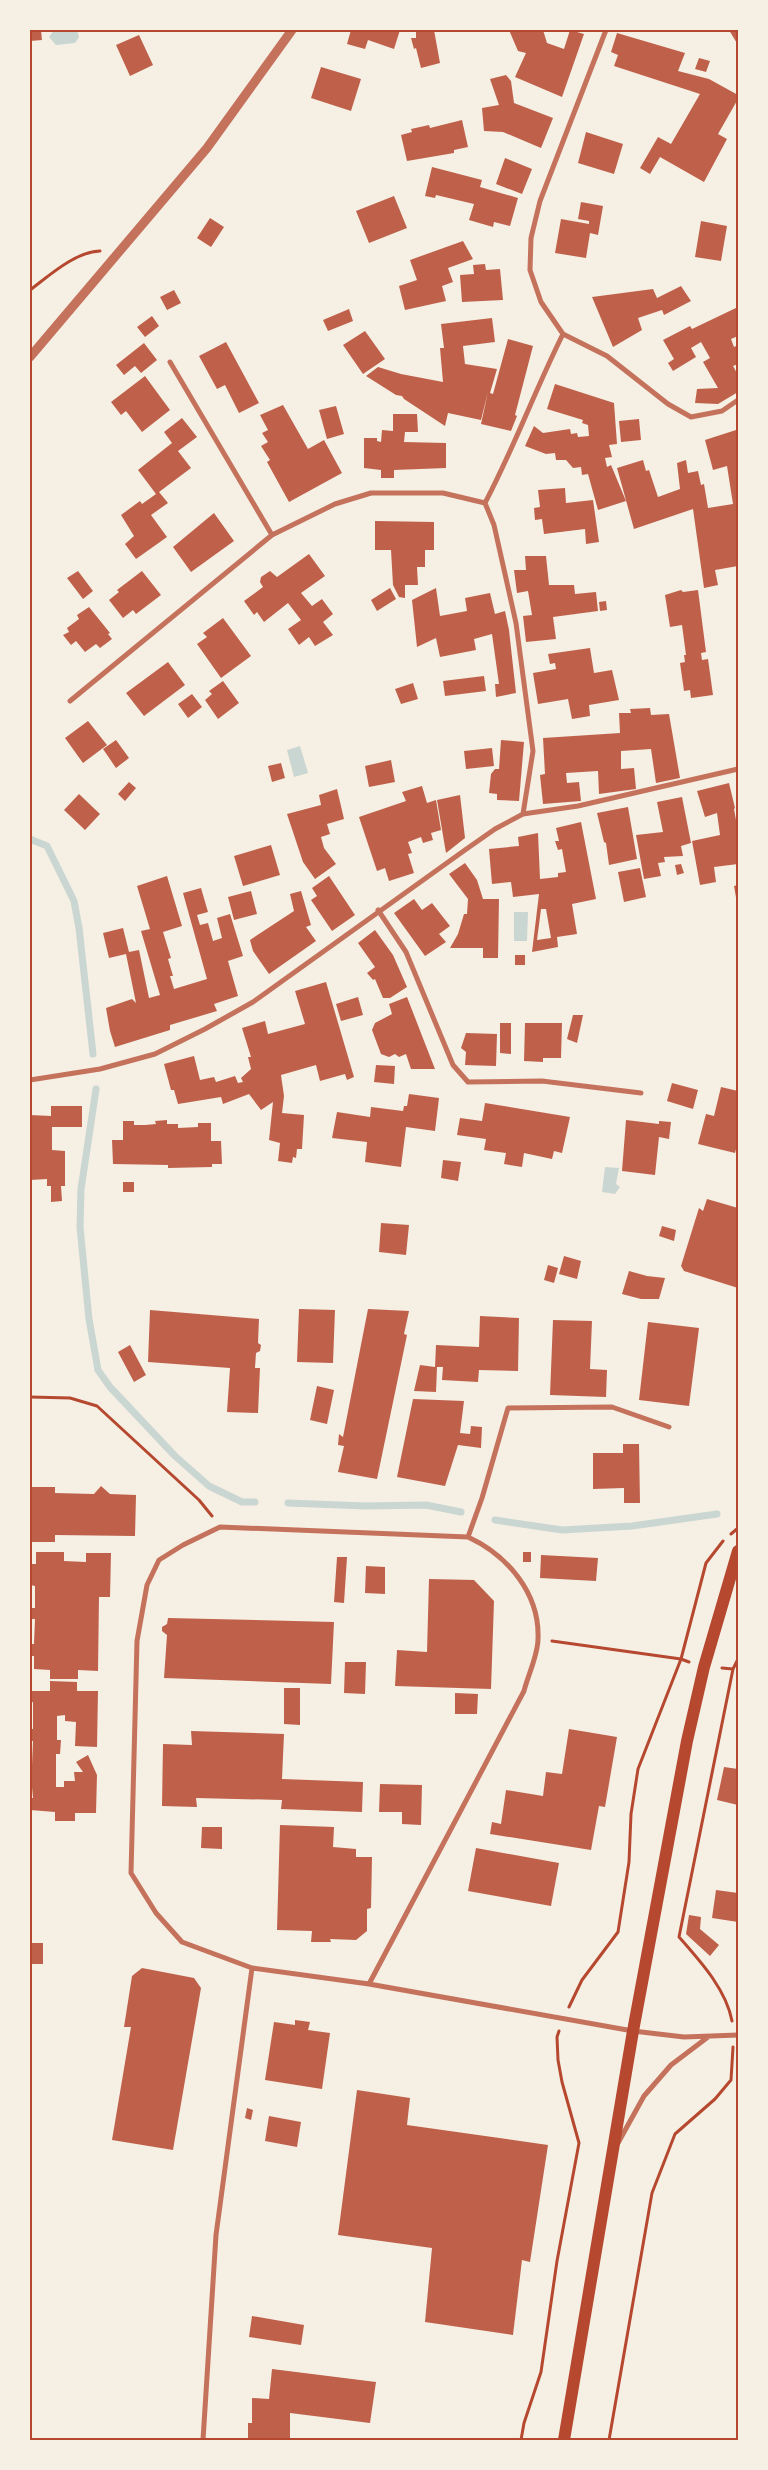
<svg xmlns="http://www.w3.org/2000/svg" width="768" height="2470" viewBox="0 0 768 2470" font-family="Spectral,serif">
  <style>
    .water { fill: #c9d6d2 }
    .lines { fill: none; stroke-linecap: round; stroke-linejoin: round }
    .stream { stroke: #c9d6d2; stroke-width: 7 }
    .building { fill: #bf614a; fill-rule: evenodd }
    .path { stroke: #b5482f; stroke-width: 3 }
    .minor { stroke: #c5725c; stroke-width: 5 }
    .tertiary { stroke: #c5725c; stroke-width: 9 }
    .primary { stroke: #b5482f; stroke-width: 12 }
    .neatline { fill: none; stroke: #b5482f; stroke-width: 2 }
  </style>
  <rect width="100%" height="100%" fill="#f6efe4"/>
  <!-- water -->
  <path class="water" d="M54 30H77L79 37 75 43 56 45 49 37Z
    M300 746 308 773 294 777 287 750Z
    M514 912H528L527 941H514Z
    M605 1167 619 1168 616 1184 620 1187 615 1194 602 1192Z"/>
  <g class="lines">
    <!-- stream -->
    <path class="stream" d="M30 839 47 846 74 901 79 928 93 1054
      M96 1089 81 1189 80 1227 89 1319 98 1370 110 1387 175 1456 209 1486 242 1502H255
      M288 1503 366 1506 426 1505 461 1512
      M495 1520 562 1530 632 1526 717 1514"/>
  </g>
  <!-- building -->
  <path class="building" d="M30 30H41L42 40 30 41Z
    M351 30H400L394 49 368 40 365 49 347 44Z
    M416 30H434L440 63 421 68 416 48 414 49 411 38H416Z
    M509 30H543L547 43 564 49 570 30 584 34 562 97 515 77 526 53 518 51Z
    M729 30H738V45Z
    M617 33 685 53 678 71 709 79 738 95V99L718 134 727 139 704 182 660 157 650 174 640 168 658 137 671 144 700 94 614 66 618 55 611 52Z
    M139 35 153 65 130 76 116 45Z
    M699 58 710 61 706 72 695 69Z
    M321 67 361 79 351 111 311 98Z
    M506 75 511 81 514 103 553 118 541 148 503 132 484 131 482 108 499 105 490 79Z
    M462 120 468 147 454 150V153L407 161 401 135 412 132 411 129 429 125 430 128Z
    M586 132 623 144 614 174 578 163Z
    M505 158 532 169 522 194 496 184Z
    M432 167 482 180 480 187 518 198 510 226 494 222 493 227 469 220 474 204 436 195 435 198 425 196Z
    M394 196 407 228 369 243 356 211Z
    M581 202 603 206 598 235 590 233 586 258 555 253 561 219 589 224V221L578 219Z
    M210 218 224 227 211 247 197 238Z
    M701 221 727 226 721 261 695 257Z
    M463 241 473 259 448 268 453 282 442 286 446 301 405 310 399 286 417 280 410 260Z
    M485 264 486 270 500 269 503 300 462 302 460 275 474 274 473 265Z
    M681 286 691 301 664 315 662 310 638 318 642 330 613 347 592 297 653 289 657 298Z
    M174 290 181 303 167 310 160 297Z
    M738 307V336L731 339 734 347 738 345V364L733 366 738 375V392L718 404 695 403 697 389 718 388 703 362 710 358 701 342 691 348 696 357 673 371 668 363 674 359 663 340 690 326 692 329Z
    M349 309 353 321 328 331 323 320Z
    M152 316 159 326 145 337 137 327Z
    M492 318 495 342 463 346 465 364 497 369 490 393 493 394 508 339 533 346 515 415 517 416 511 431 481 424 488 392 481 420 448 413 445 426 404 399 402 396 396 395 366 376 378 367 401 374 443 382 440 348H444L441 324Z
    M365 331 385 359 363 374 343 345Z
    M226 342 259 403 239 413 225 385 217 389 199 356Z
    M144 343 157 360 141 373 135 366 124 375 116 365Z
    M145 376 170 410 142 432 126 411 121 415 111 402Z
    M555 384 614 403 617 444 609 445 612 457 605 458 607 467 611 465 626 501 598 510 588 474 582 475 581 467 573 468 566 460H556L555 453 546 454 525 446 534 426 543 433 570 429 571 434 577 433 578 437 589 436 588 425 582 423 583 420 547 409Z
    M283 405 308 449 324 440 342 473 289 502 267 462 270 460 261 446 268 442 262 433 268 430 260 415Z
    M336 406 344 434 327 439 319 410Z
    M393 414H417L418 432H405L404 442 446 443V468L394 470V478H381V470L364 468V438H377V441L381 442 382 430 393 431Z
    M182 418 197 437 178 451 191 468 159 492 168 503 151 515 167 537 136 559 125 544 134 536 121 515 140 501 142 504 156 494 138 470 172 443 164 432Z
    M639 419 641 440 621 442 619 421Z
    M736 430 738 439V566L715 570 718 585 704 588 693 509 634 529 617 468 643 460 646 471 649 470 658 497 680 489 677 463 686 460 688 473 698 471 701 485 704 484 708 508 733 504 727 466 713 470 705 440Z
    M565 488 566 503 593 500 599 542 586 544 585 529 544 534 542 519 535 520 534 508 540 507 538 490Z
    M214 513 234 541 191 572 173 547Z
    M375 521 434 522V550H425V567H417L418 585H405V598L399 597 393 585 391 550H375Z
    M309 554 325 576 301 593 312 606 322 599 333 614 323 622 333 635 315 646 309 637 299 645 288 629 301 620 288 603 264 622 257 612 254 615 244 601 263 587 260 582 261 577 270 571 277 577Z
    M525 556H546L549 585H574L575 594 596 592 598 611 553 617 556 639 526 642 523 616 532 615 528 591 517 593 514 570H526Z
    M78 571 93 591 83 599 67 578Z
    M142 571 161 595 136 614 133 610 123 618 109 600 119 592 117 590Z
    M390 588 396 599 377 611 371 600Z
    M436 588 440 616 467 611 465 598 490 593 495 614 505 611 509 630 516 693 496 697 495 684H499L492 634 474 639 476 650 440 657 436 638 417 647 412 600Z
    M681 590 683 592 698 590 706 652 701 653 702 660 708 659 713 695 691 698 690 690 684 691 680 663 685 662 684 655H686L682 625 670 627 665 595Z
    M606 601 607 610 600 611 599 602Z
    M89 607 110 633 108 634 112 639 100 648 96 644 85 652 76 641 71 645 63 635 69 632 67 628 79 619 77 615Z
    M223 618 251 656 221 678 197 644 207 637 203 633Z
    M590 648 594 673 612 670 619 700 589 705 590 716 572 719 568 699 538 704 533 673 556 669 555 663 550 664 548 654Z
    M168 662 185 685 144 716 126 693Z
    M484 676 486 691 445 696 443 681Z
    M223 681 239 703 218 719 205 700 212 694 209 691Z
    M413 683 418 699 401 704 395 689Z
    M192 694 202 707 188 718 178 704Z
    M650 708 651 715 669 714 680 778 656 783 651 749 621 751V769L634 768 636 789 599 794 598 771 566 773 567 783 579 782 581 801 543 804 540 775 545 774 543 738 620 733 619 713H631L630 709Z
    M88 721 107 745 83 763 65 738Z
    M116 740 129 758 116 768 103 749Z
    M501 740 524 742 519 801 497 800V794L489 793 491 774 495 769H499Z
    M492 748 494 766 466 769 464 751Z
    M391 760 395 782 369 787 365 766Z
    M281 763 285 778 272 782 268 766Z
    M129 782 136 788 125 801 118 794Z
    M729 783 735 808 734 809 738 831V864L714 867 716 882 700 885 692 841 720 835 717 813 705 817 697 791Z
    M422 786 427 803 436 800 441 830 431 833 433 840 423 843 421 837 408 842 412 853 408 854 414 873 389 881 385 868 377 871 359 817 406 801 402 792Z
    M337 789 344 819 327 824 330 834 321 837 324 848 336 864 315 879 303 862 287 814 321 805 319 795Z
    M79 794 100 814 85 830 64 810Z
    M460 795 465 838 446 853 437 800Z
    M682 797 691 843 681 846 683 856 664 857 665 862 658 863 661 876 644 879 636 835 663 832 657 802Z
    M628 807 637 859 609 865 606 843 604 842 597 813Z
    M581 822 596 899 572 904 577 934 557 937 558 947 532 952 539 894 513 897 511 882 492 884 489 849 519 846 518 837 538 833 540 879 558 877V873L566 872 562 849 558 850 555 841H559L556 828ZM541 909H546L551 938 537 940Z
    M271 845 280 875 243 886 234 856Z
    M465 863 477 880 483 899H499L498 958H483V948H450L458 934 464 914H467L468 899 449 874Z
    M681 864 684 873 677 875 675 865Z
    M640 868 646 897 624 902 618 872Z
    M167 876 182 926 163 932 171 958 168 959 173 976H170L174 989 207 979 183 893 201 888 208 912 197 915 200 925 208 923 213 941 222 938 217 918 230 914 243 956 228 961 238 996 214 1004 217 1011 170 1025V1030L115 1047 110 1031 106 1008 132 999 136 1003 126 954 109 958 103 933 123 928 129 952 139 950 149 998 160 995 141 931 150 929 137 886Z
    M329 876 355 915 332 931 311 900 317 896 312 888Z
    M738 885V903H737L734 886Z
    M251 891 257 914 234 920 228 897Z
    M301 891 311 925 306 927 316 941 269 974 253 951 250 940 294 911 290 894Z
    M414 899 422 910 432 903 450 926 439 934 446 942 425 956 394 913Z
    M375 930 393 955 407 987 390 998H383L375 979 373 980 367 973 375 967 358 943Z
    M515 955H525V965H515Z
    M326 982 354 1077 347 1080 345 1074 320 1081 316 1065 281 1075 284 1096 282 1113 304 1115 302 1149H297L296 1158 293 1157 292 1163 278 1161 280 1143 269 1140 273 1102 261 1110 249 1094 223 1104 221 1097 178 1104 174 1090H171L164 1064 194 1056 200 1080 214 1077 216 1082 235 1076 238 1083 243 1082 241 1078 251 1069 248 1057H251L242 1028 265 1021 268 1034 305 1024 295 991Z
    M358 997 363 1015 341 1021 336 1004Z
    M407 997 426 1046 435 1069H411L406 1054 399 1057 395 1054 389 1057 381 1054 372 1030 375 1023 392 1014 389 1004Z
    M573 1015H583L577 1043 567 1039Z
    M500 1023H511V1054L500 1053Z
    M525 1023H562L561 1058H543V1062L524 1061Z
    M466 1033 497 1034 496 1066 465 1065 466 1052 461 1048Z
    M376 1065 395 1066 394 1084 374 1082Z
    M672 1083 698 1090 693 1109 667 1101Z
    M721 1087 738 1091V1142L735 1153 698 1144 706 1114 714 1116Z
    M409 1094 439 1098 435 1131 406 1127 401 1167 365 1162 367 1142 332 1138 337 1112 370 1117 371 1107 403 1111 404 1106H407Z
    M485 1103 570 1117 562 1153 554 1151 552 1159 524 1153 522 1167 504 1164 506 1153 484 1150 486 1139 457 1135 460 1118 482 1121Z
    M51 1106H82V1127H52V1150L65 1151V1186H61L62 1201 51 1202V1186H47V1179L30 1180V1115L51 1116Z
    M167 1120V1124H178V1128L198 1127V1123H211V1141H221L222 1164H212V1167L168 1168V1165L113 1164 112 1140H123V1121H134V1125H145L156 1124 155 1121Z
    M626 1120 659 1124V1121L671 1122 669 1139 659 1137 655 1175 622 1171Z
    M443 1160 461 1162 458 1181 441 1178Z
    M123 1182H134V1192H123Z
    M707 1199 738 1208V1288L684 1271 681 1266 699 1208 703 1211Z
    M381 1223 409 1225 406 1255 379 1252Z
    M662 1226 676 1230 674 1241 659 1236Z
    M564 1256 581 1261 577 1279 559 1274Z
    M548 1265 558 1268 554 1283 544 1280Z
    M629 1271 647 1276 665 1278 659 1299H641L622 1294Z
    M299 1309 335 1310 333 1363 297 1362Z
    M368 1309 409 1311 404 1334 407 1335 377 1479 338 1472 344 1446 338 1445 339 1434 343 1437Z
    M150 1310 259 1319 258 1343 261 1345 260 1351 256 1353 255 1368H260L258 1413 227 1412 230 1368 148 1362Z
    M480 1316 519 1318 518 1371 479 1370 478 1382 442 1380 443 1367H437L436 1392 414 1391 420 1365 435 1367 436 1345 479 1347Z
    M553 1320 592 1321 590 1369 607 1370 606 1397 550 1395Z
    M648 1322 699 1328 689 1406 639 1400Z
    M130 1345 146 1375 134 1382 118 1352Z
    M317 1386 334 1390 327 1424 310 1420Z
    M413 1399 464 1401 460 1433 470 1434 471 1426 482 1427 481 1448 458 1445 445 1486 397 1477Z
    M623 1444H639L640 1503H624V1488L593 1489V1453H623Z
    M101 1486 110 1494 136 1495 135 1536 55 1535V1542H30V1487H55V1493L94 1494Z
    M36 1552H64V1561L86 1562V1553H111L110 1597H99L98 1671 78 1670V1679H50V1670L34 1669V1656H30V1644H34L35 1619H30V1608H35V1586L30 1585V1564H36Z
    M523 1552H531V1562H523Z
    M541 1555 598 1558 596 1581 540 1578Z
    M337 1557H347L344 1603 334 1602Z
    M366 1566 385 1567V1594L365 1593Z
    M429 1579 474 1580 494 1601 491 1689 395 1686 397 1650 427 1652Z
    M168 1618 334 1622 331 1684 164 1678 167 1635 162 1631V1627L167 1624Z
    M345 1662H366L365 1694 344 1693Z
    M50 1681 77 1682V1691H98L97 1747 75 1746 76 1722 65 1721V1715L57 1716V1740H61L60 1754H56V1787H64V1781H75L74 1772H83L76 1762 88 1755 97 1775 96 1813H75V1821H55V1812L30 1810V1798H33L30 1765H32L33 1741H30V1729H33V1702L30 1703V1691H50Z
    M284 1688H300V1725L284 1724Z
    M455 1693 478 1694 477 1714H455Z
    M569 1729 617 1737 605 1807 599 1806 591 1850 490 1834 492 1822 501 1824 506 1790 543 1796 546 1772 562 1774Z
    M191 1731 284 1734 282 1779 363 1782 362 1812 281 1809 282 1800 196 1798 197 1807 162 1806 163 1744 192 1745Z
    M724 1767 738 1769V1805L717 1800Z
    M380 1784 422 1785 421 1825 402 1824V1812H379Z
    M280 1825 334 1827 333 1847 356 1849V1857H372L371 1908 367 1909V1931L356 1940 330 1939 331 1942H311L312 1931 277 1930Z
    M202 1827H222V1849L201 1848Z
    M476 1848 559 1863 551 1906 468 1891Z
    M716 1890 738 1893V1922L712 1918Z
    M689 1915 701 1917 700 1929 719 1945 710 1956 686 1934Z
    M32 1943H43V1964H32Z
    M142 1968 194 1978 201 1988 173 2150 112 2140 131 2027H124L132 1976Z
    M295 2020 310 2022 308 2030 330 2033 322 2089 265 2080 274 2022 295 2025Z
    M357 2090 410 2098 407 2125 548 2145 530 2262 522 2260 513 2335 425 2322 432 2248 338 2235Z
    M247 2108 253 2110 251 2120 245 2118Z
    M269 2116 301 2122 297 2147 265 2141Z
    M252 2316 304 2325 301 2345 249 2337Z
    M272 2369 376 2382 370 2423 290 2413V2440H248V2423H252V2398L269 2399Z"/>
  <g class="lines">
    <!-- path -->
    <path class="path" d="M30 290C50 275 75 252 100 251
      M30 1397 70 1398 97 1406 199 1500 212 1516
      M731 1534 738 1528
      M552 1641 681 1659 689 1662
      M722 1668 733 1669
      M569 2007 582 1980 618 1932 629 1862 631 1814 638 1769 681 1659 706 1563 723 1541
      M732 2021C726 1989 700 1961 679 1937L733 1669 738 1659
      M521 2440 524 2423 541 2372 557 2261 579 2143 562 2082 558 2060 557 2037 559 2031
      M609 2440 652 2193 675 2134 715 2099 731 2080 733 2047"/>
    <!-- minor -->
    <path class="minor" d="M606 30 540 201 531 238 530 270 541 302 563 334 607 356 668 404 691 417 722 411 738 400
      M170 362 272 535
      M70 701 272 535 335 504 371 493H443L485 503
      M523 814 533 751 516 623 494 525 485 503C514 448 535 390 563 334
      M378 910 406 952 453 1065 468 1082 542 1081 641 1093
      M30 1080 100 1069 155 1054 205 1029 253 1002 465 850 495 829 523 814 578 806 738 769
      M468 1537 482 1498 508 1408 612 1407 669 1427
      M369 1984 524 1691C528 1675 538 1655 538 1639 540 1593 507 1555 468 1537L220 1527 183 1545 159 1560 147 1585 137 1641 131 1873 156 1913 182 1942 252 1968 369 1984 633 2031 684 2037 738 2035
      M618 2143 644 2096 671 2065 708 2037
      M203 2440 216 2235 252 1968"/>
    <!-- tertiary -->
    <path class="tertiary" d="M30 357 207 148 292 30"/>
    <!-- primary -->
    <path class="primary" d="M564 2440 633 2031 687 1741 704 1667 738 1551"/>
  </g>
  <!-- border -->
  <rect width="768" height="2470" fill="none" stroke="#f6efe4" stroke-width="62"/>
  <rect x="31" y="31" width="706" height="2408" class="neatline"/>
</svg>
